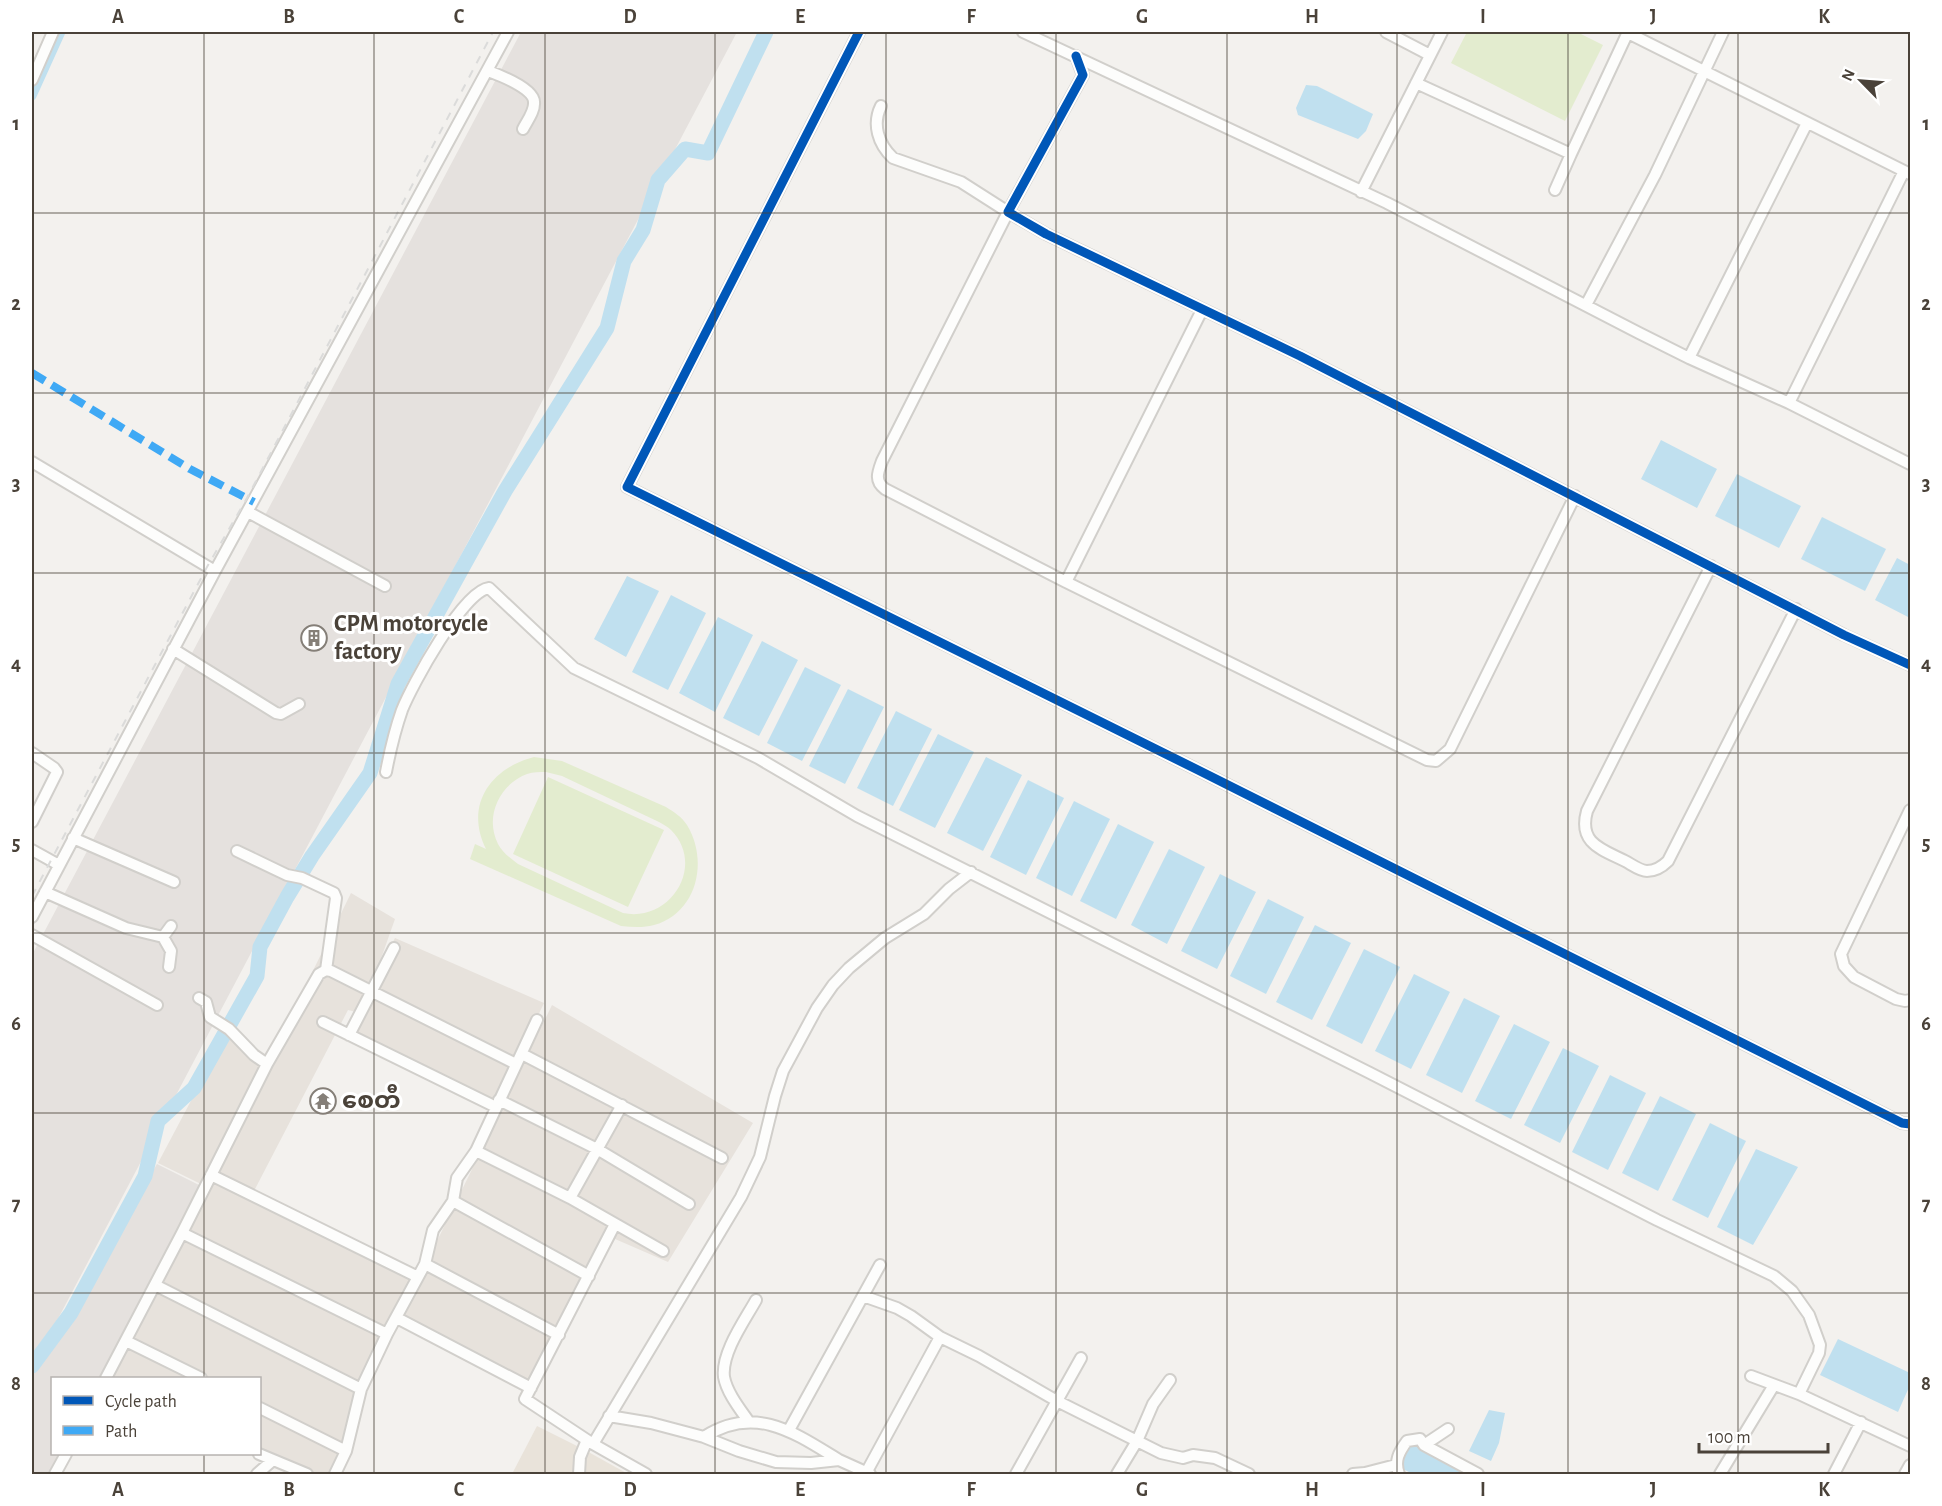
<svg xmlns="http://www.w3.org/2000/svg" width="1942" height="1506" viewBox="0 0 1942 1506" font-family="'Alegreya Sans','Noto Sans Myanmar',sans-serif">
  <style>
    .residential { fill: #e7e2dc }
    .industrial { fill: #e5e1de }
    .education { fill: #e9e3da }
    .green { fill: #e3eccf; fill-rule: evenodd }
    .water { fill: #c0e0ef }
    .lines { fill: none; stroke-linecap: round; stroke-linejoin: round }
    .canal { stroke: #c0e0ef; stroke-width: 9 }
    .river { stroke: #c0e0ef; stroke-width: 15 }
    .street-casing { stroke: #d1cfcb; stroke-width: 14 }
    .street { stroke: #fdfdfc; stroke-width: 10 }
    .rail { stroke: #dbdbda; stroke-width: 2; stroke-dasharray: 8 8; stroke-linecap: butt }
    .quiet { stroke: #3fa9f5; stroke-width: 8; stroke-dasharray: 15 8; stroke-linecap: butt }
    .cycleway-casing { stroke: #fff; stroke-width: 13 }
    .cycleway { stroke: #0057b8; stroke-width: 9 }
    .grid { fill: none; stroke: #4a4239; stroke-width: 1.5; stroke-opacity: 0.55 }
    .labels { text-anchor: middle; dominant-baseline: central; stroke-width: 6; stroke-linejoin: round; paint-order: stroke }
    .poi-label { font-size: 24px; font-weight: bold; fill: #4a4239; stroke: #fff; text-anchor: start }
    .neatline { fill: none; stroke: #4a4239; stroke-width: 2 }
    .grid-label { font-size: 20px; text-anchor: middle; font-weight: bold; fill: #4a4239 }
  </style>
  <rect width="100%" height="100%" fill="#f3f1ee"/>
  <!-- residential -->
  <path class="residential" d="M351 893 395 919 373 981 395 938 544 1003 495 1106 344 1038 365 998 356 1012 348 1010 253 1193 213 1175Z
    M552 1005 753 1123 668 1262 615 1239 526 1393 400 1317Z
    M229 1029 267 1061 203 1185 158 1163Z
    M212 1180 413 1277 365 1375 330 1474H313L260 1449V1378H112L157 1284Z"/>
  <!-- industrial -->
  <path class="industrial" d="M521 32H737L32 1368V955Z
    M157 1164 203 1187 105 1378H52V1454H68L57 1474H32V1376Z"/>
  <!-- education -->
  <path class="education" d="M537 1426 583 1449 628 1474H512Z"/>
  <!-- green -->
  <path class="green" d="M1467 32H1577L1603 45 1565 121 1451 63Z
    M534 757 562 761 666 807C674 812 682 817 687 825 709 861 697 913 654 925 643 928 632 927 621 926L470 859 475 844 486 849C464 805 491 768 534 757ZM546 772 562 776 659 822C663 824 668 827 671 830 706 865 671 923 623 913L518 864C510 858 502 852 498 844 484 816 500 784 527 774 533 772 540 772 546 772Z
    M548 777 664 830 628 907 513 854Z"/>
  <!-- water -->
  <path class="water" d="M1306 85 1317 86 1373 114 1366 131 1358 139 1298 115 1296 108Z
    M1661 440 1717 469 1697 508 1641 479Z
    M1737 474 1801 506 1779 548 1715 516Z
    M1822 517 1886 549 1865 591 1801 559Z
    M1897 558 1910 565V618L1875 600Z
    M627 576 659 591 626 657 594 639Z
    M671 595 706 613 668 690 632 672Z
    M718 617 753 635 715 712 679 693Z
    M762 641 798 660 759 736 723 718Z
    M805 667 841 685 802 761 767 743Z
    M848 689 884 707 845 784 809 766Z
    M896 711 932 729 893 806 857 788Z
    M938 734 974 752 935 828 899 810Z
    M986 757 1022 775 983 851 947 833Z
    M1028 780 1064 798 1026 875 990 857Z
    M1074 801 1110 819 1072 896 1036 878Z
    M1118 824 1154 842 1116 919 1080 901Z
    M1169 849 1205 867 1167 944 1131 925Z
    M1220 874 1256 892 1217 969 1181 951Z
    M1268 899 1304 917 1266 994 1230 976Z
    M1315 925 1351 943 1312 1020 1276 1002Z
    M1364 949 1400 967 1362 1044 1326 1026Z
    M1414 974 1450 992 1411 1069 1375 1051Z
    M1464 998 1500 1016 1462 1093 1426 1075Z
    M1514 1024 1550 1042 1511 1119 1475 1101Z
    M1563 1048 1599 1066 1560 1143 1524 1125Z
    M1610 1075 1646 1093 1608 1170 1572 1152Z
    M1660 1096 1696 1114 1658 1191 1622 1173Z
    M1710 1123 1746 1141 1708 1218 1672 1200Z
    M1756 1149 1798 1167 1753 1245 1717 1227Z
    M1838 1339 1910 1373V1385L1898 1412 1820 1375Z
    M1489 1410 1505 1413 1499 1443 1491 1461 1469 1451Z
    M1414 1444 1468 1474H1413L1401 1468C1401 1457 1403 1448 1414 1444Z"/>
  <g class="lines">
    <!-- canal -->
    <path class="canal" d="M32 96 61 32"/>
    <!-- river -->
    <path class="river" d="M32 1366 71 1313 145 1176 158 1121 194 1088 257 976 260 947 287 897 312 856 370 773 398 684 505 491 607 328 624 261 643 230 658 180 685 149 708 153 766 32"/>
    <!-- street casing -->
    <g class="street-casing">
      <path id="street" d="M859 32 627 487 1198 770 1902 1123 1910 1124
        M1023 32 1387 203 1639 333 1689 358 1789 403 1910 464
        M1386 32 1430 55
        M1626 32 1910 174
        M1076 56 1083 75 1008 212 1046 234 1300 356 1844 635 1910 665
        M488 71C499 75 534 88 534 102 535 111 527 121 523 129
        M32 80 53 32
        M1416 83 1571 154 1555 190
        M881 106C872 124 878 144 893 158L961 182 1008 212 1010 208
        M1571 154 1628 32
        M1361 192 1442 32
        M1008 212 882 461C878 472 874 481 885 489L1066 582 1202 310
        M1586 305 1655 175 1723 32
        M1689 358 1807 123
        M1789 403 1904 171
        M32 462 215 571
        M248 512 385 586
        M1711 566 1587 811C1578 843 1601 849 1625 861 1631 864 1640 871 1647 871 1656 871 1662 867 1668 861L1796 609
        M1066 582 1427 760 1436 761 1450 749 1575 496
        M173 649 276 713 281 714 299 704
        M32 753 54 768 57 772 32 822
        M386 772C390 751 395 730 402 710 412 685 463 591 489 588L574 668 758 758 857 816 1370 1073 1657 1220 1774 1276 1792 1291 1809 1315 1820 1345 1819 1353 1799 1394
        M1910 810 1841 954 1844 966 1854 977 1896 999 1905 1001 1910 1000
        M73 838 174 882
        M32 850 59 865
        M237 851 287 875 302 878 334 893 336 898 326 970
        M45 892 126 928 163 937 171 926
        M32 917 215 571 508 32
        M32 935 157 1005
        M163 937 171 951 169 967
        M199 998 206 1002 210 1017 229 1029 254 1055 267 1064
        M323 1022 496 1107
        M349 1035 394 948
        M522 1054 722 1158
        M499 1100 597 1149 689 1204
        M476 1151 570 1198 663 1251
        M211 1175 418 1277
        M570 1198 622 1105
        M453 1201 589 1276
        M615 1224 525 1399 593 1444 646 1474
        M182 1233 387 1334
        M425 1264 559 1335
        M155 1285 361 1389
        M863 1296 897 1308 911 1316 940 1337
        M397 1318 531 1388
        M126 1341 201 1378
        M1751 1376 1799 1394 1910 1446
        M106 1378 182 1233 267 1064 319 974 326 970 331 971 516 1064
        M260 1408 346 1451
        M609 1416 651 1423 704 1437 739 1451 776 1462 811 1463 839 1460 870 1474
        M749 1422C740 1409 727 1393 724 1377 721 1353 745 1320 756 1300
        M789 1430 880 1265
        M704 1437C755 1404 795 1433 839 1460
        M593 1444 741 1197 760 1157 775 1096 783 1071 817 1008 833 985 849 968 885 938 924 914 949 889 971 872
        M1424 1445 1448 1429
        M259 1454 307 1474
        M866 1473 940 1337 979 1356 1057 1401 1161 1453 1183 1458 1193 1455 1215 1458 1249 1474
        M55 1474 66 1454
        M257 1474 273 1460
        M335 1474 346 1451 361 1389 387 1334 425 1264 433 1230 453 1201 457 1178 476 1151 537 1020
        M579 1474 580 1457 587 1440
        M1016 1474 1081 1358
        M1117 1474 1137 1441 1153 1404 1170 1380
        M1353 1474 1365 1473 1396 1465
        M1399 1474C1394 1461 1399 1452 1407 1441L1420 1439 1424 1445 1478 1474
        M1720 1474 1774 1385
        M1834 1474 1861 1422
        M1905 1474 1910 1465"/>
    </g>
    <!-- street -->
    <use href="#street" class="street"/>
    <!-- rail -->
    <path class="rail" d="M32 896 207 567 247 498 493 32"/>
    <!-- quiet -->
    <path class="quiet" d="M32 373 190 469 254 502"/>
    <!-- cycleway casing -->
    <g class="cycleway-casing">
      <path id="cycleway" d="M859 32 627 487 1198 770 1902 1123 1910 1124
        M1076 56 1083 75 1008 212 1046 234 1300 356 1844 635 1910 665"/>
    </g>
    <!-- cycleway -->
    <use href="#cycleway" class="cycleway"/>
  </g>
  <!-- grid -->
  <path class="grid" d="M204 32V1378M374 32V1474M545 32V1474M715 32V1474M886 32V1474M1056 32V1474M1227 32V1474M1397 32V1474M1568 32V1474M1738 32V1474M32 213H1910M32 393H1910M32 573H1910M32 753H1910M32 933H1910M32 1113H1910M32 1293H1910M204 1454V1474"/>
  <!-- icons -->
  <defs>
    <g id="building-ring" transform="scale(1.35)"><circle r="9.5" fill="#fff" stroke="#857f78" stroke-width="1.5"/><path d="M-4-6H4V6H1V3H-1V6H-4ZM-2.5-4.3h1.7v1.8h-1.7ZM.8-4.3h1.7v1.8H.8ZM-2.5-1h1.7V.8h-1.7ZM.8-1h1.7V.8H.8Z" fill="#857f78"/></g>
    <g id="temple-ring" transform="scale(1.35)"><circle r="9.5" fill="#fff" stroke="#857f78" stroke-width="1.5"/><path d="M0-6L5-2H3V0L6.5 2.5H4V6H1.5V3h-3V6H-4V2.5H-6.5L-3 0V-2H-5Z" fill="#857f78"/></g>
  </defs>
  <g fill-rule="evenodd">
    <use href="#building-ring" x="314" y="638"/>
    <use href="#temple-ring" x="323" y="1101"/>
  </g>
  <g class="labels">
    <!-- poi labels -->
    <g class="poi-label">
      <text x="334" y="624">CPM motorcycle<tspan x="334" dy="28">factory</tspan></text>
      <text x="342" y="1101">စေတီ</text>
    </g>
  </g>
  <!-- border -->
  <rect width="1942" height="1506" fill="none" stroke="#ffffff" stroke-width="66"/>
  <!-- legend -->
  <rect x="51" y="1377" width="210" height="78" fill="#ffffff" stroke="#b7b3b0" stroke-width="1.5"/>
  <rect x="63" y="1396" width="30" height="9" fill="#0057b8" stroke="#b7b3b0" stroke-width="1.5"/>
  <text x="105" y="1407" font-size="18" fill="#4a4239">Cycle path</text>
  <rect x="63" y="1426" width="30" height="9" fill="#3fa9f5" stroke="#b7b3b0" stroke-width="1.5"/>
  <text x="105" y="1437" font-size="18" fill="#4a4239">Path</text>
  <!-- north arrow -->
  <g transform="translate(1861 81) rotate(295)" stroke="#ffffff" stroke-width="4.5" paint-order="stroke">
  <path d="M0-4.5L10 22L0 15L-10 22Z" fill="#4a4239"/>
  <text y="-9" font-size="16" font-weight="bold" text-anchor="middle" fill="#4a4239">N</text>
  </g>
  <!-- scale -->
  <path d="M1699 1443v9h129v-9" fill="none" stroke="#4a4239" stroke-width="3"/>
  <text x="1708" y="1443" font-size="18" fill="#4a4239" stroke="#ffffff" stroke-width="4.5" paint-order="stroke">100 m</text>
  <rect x="33" y="33" width="1876" height="1440" class="neatline"/>
  <g class="grid-label">
    <text x="118" y="23">A</text>
    <text x="289" y="23">B</text>
    <text x="459" y="23">C</text>
    <text x="630" y="23">D</text>
    <text x="800" y="23">E</text>
    <text x="971" y="23">F</text>
    <text x="1142" y="23">G</text>
    <text x="1312" y="23">H</text>
    <text x="1483" y="23">I</text>
    <text x="1653" y="23">J</text>
    <text x="1824" y="23">K</text>
    <text x="16" y="130">1</text>
    <text x="1926" y="130">1</text>
    <text x="16" y="310">2</text>
    <text x="1926" y="310">2</text>
    <text x="16" y="490">3</text>
    <text x="1926" y="490">3</text>
    <text x="16" y="670">4</text>
    <text x="1926" y="670">4</text>
    <text x="16" y="850">5</text>
    <text x="1926" y="850">5</text>
    <text x="16" y="1030">6</text>
    <text x="1926" y="1030">6</text>
    <text x="16" y="1210">7</text>
    <text x="1926" y="1210">7</text>
    <text x="16" y="1390">8</text>
    <text x="1926" y="1390">8</text>
    <text x="118" y="1496">A</text>
    <text x="289" y="1496">B</text>
    <text x="459" y="1496">C</text>
    <text x="630" y="1496">D</text>
    <text x="800" y="1496">E</text>
    <text x="971" y="1496">F</text>
    <text x="1142" y="1496">G</text>
    <text x="1312" y="1496">H</text>
    <text x="1483" y="1496">I</text>
    <text x="1653" y="1496">J</text>
    <text x="1824" y="1496">K</text>
  </g>
</svg>
